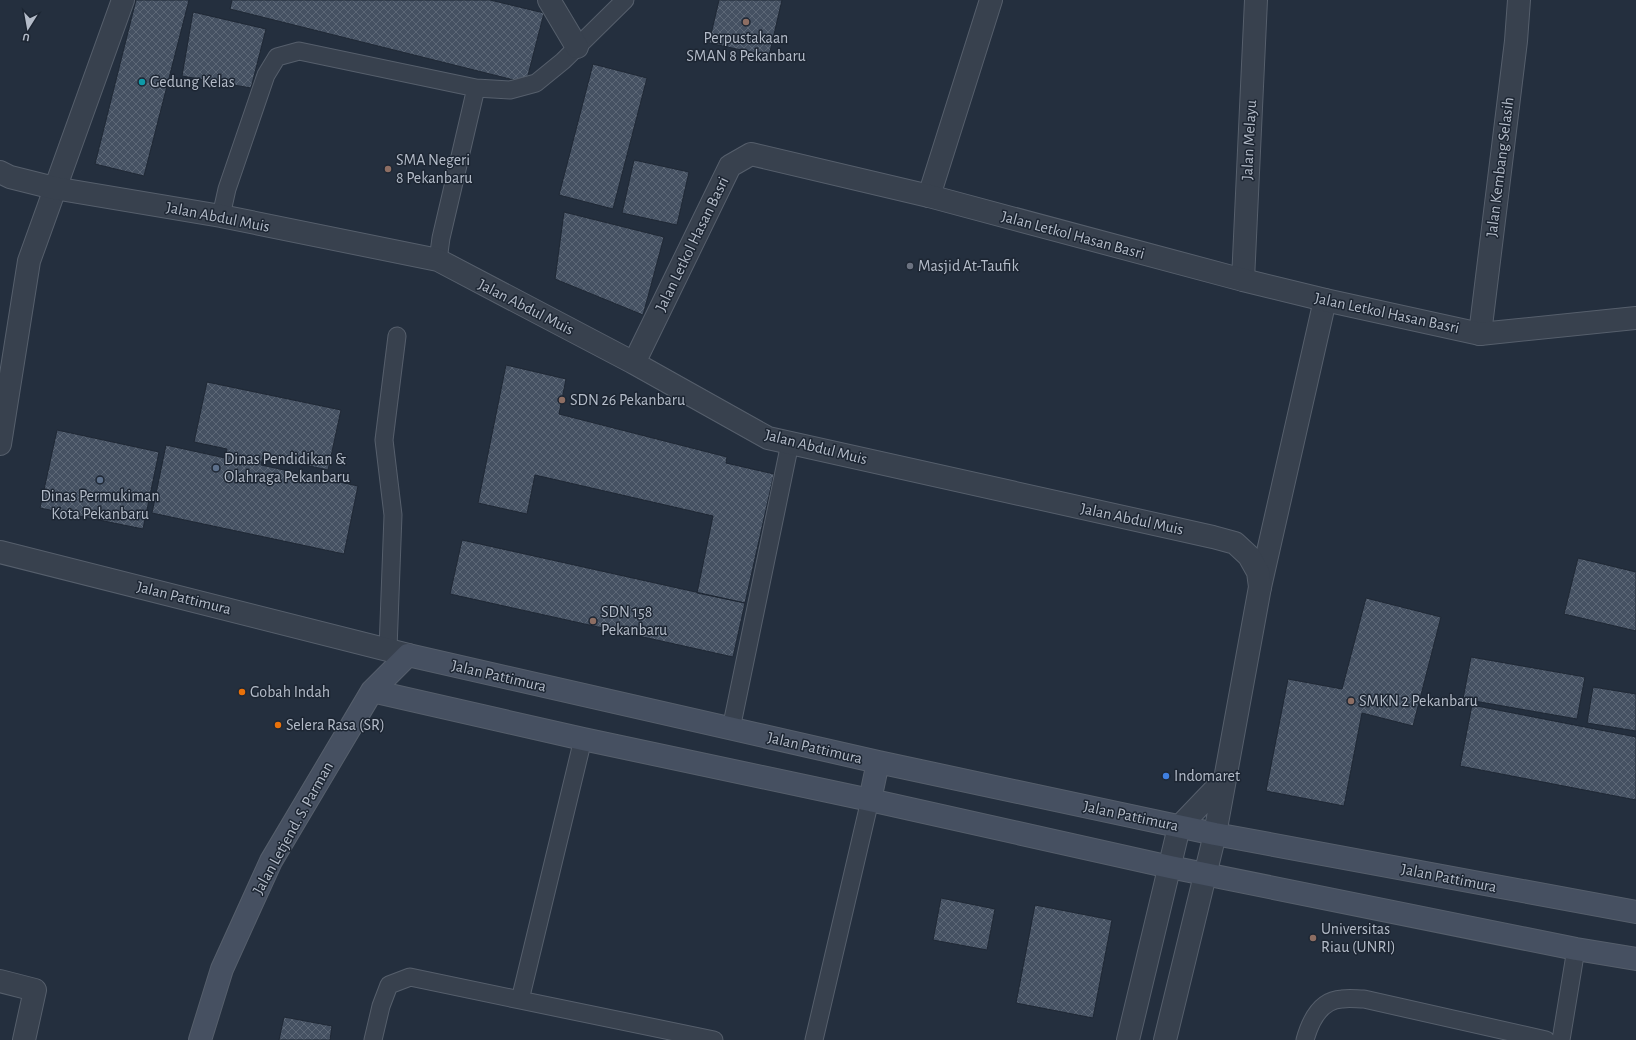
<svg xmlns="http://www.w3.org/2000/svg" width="1636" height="1040" viewBox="0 0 1636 1040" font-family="'Alegreya Sans',sans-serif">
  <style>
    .building { fill: url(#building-cross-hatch); stroke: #1f2835 }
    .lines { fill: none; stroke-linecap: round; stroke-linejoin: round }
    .service-casing { stroke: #565f6c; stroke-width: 19 }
    .minor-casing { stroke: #565f6c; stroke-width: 24 }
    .tertiary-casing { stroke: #565f6c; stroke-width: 24 }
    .secondary-casing { stroke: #565f6c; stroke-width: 24 }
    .service { stroke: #38414e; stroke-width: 17 }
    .minor { stroke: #38414e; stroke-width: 22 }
    .tertiary { stroke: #38414e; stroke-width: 22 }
    .secondary { stroke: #465061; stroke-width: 22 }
    .education-dot { fill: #8d6e63; stroke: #1d2633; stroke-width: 1.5 }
    .culture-dot { fill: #0f9aa8; stroke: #1d2633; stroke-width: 1.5 }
    .worship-dot { fill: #6b7280; stroke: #1d2633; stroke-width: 1.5 }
    .service-dot { fill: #5c6f8a; stroke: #1d2633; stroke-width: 1.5 }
    .food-dot { fill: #e8710a; stroke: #1d2633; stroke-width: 1.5 }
    .shop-dot { fill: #3f7fe0; stroke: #1d2633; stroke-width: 1.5 }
    .labels { text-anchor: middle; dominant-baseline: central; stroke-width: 3; stroke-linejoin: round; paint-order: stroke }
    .poi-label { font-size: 16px; fill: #b4bcc9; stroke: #1d2633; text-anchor: start }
    .street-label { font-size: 16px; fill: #b4bcc9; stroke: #1d2633 }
  </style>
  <defs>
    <pattern id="building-cross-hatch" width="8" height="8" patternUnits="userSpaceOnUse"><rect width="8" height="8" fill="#455162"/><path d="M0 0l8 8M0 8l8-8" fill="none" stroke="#5d6877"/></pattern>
  </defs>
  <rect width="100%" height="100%" fill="#242f3e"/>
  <!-- building -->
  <path class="building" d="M136 0H189L144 176 95 164Z
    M232 0H490L544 13 526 83 230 9Z
    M719 0H782L769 56 709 43Z
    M193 12 266 29 251 88 182 76Z
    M593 64 647 78 613 209 559 195Z
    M634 160 689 172 677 225 622 213Z
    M564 212 664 237 643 315 555 279Z
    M506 365 566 379 559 414 727 457 726 463 774 474 745 603 697 593 713 516 535 475 527 514 478 503Z
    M207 382 341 410 328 470 263 456 261 465 358 486 344 554 152 513 166 445 225 458 227 449 194 442Z
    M57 430 159 452 143 529 40 508Z
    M462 540 745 603 733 657 450 594Z
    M1578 558 1636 572V631L1564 614Z
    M1366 598 1441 617 1413 726 1362 713 1344 806 1266 791 1288 679 1342 689Z
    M1471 657 1585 677 1577 719 1463 699Z
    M1593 687 1636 694V731L1587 723Z
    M1472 705 1636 737V800L1460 766Z
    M941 898 995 909 987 950 933 940Z
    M1035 905 1112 920 1093 1018 1016 1003Z
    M284 1017 332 1026 330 1040H279Z"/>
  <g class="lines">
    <!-- service casing -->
    <g class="service-casing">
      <path id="service" d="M221 216 227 189 266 75 277 57 299 51 476 88
        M438 260 441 238 476 88 510 90 536 83 563 61 625 0
        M388 649 393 515 384 440 397 336
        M731 729 790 443
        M520 1000 714 1040
        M373 1040 381 1006 389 985 410 977 520 1000 583 739
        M814 1040 870 800
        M1305 1040C1310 1022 1320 1000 1342 999 1349 998 1357 999 1364 999L1546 1040
        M1561 1040 1576 949"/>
    </g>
    <!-- minor casing -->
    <g class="minor-casing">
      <path id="minor" d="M549 0 577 47
        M929 196 991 0
        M1243 280 1256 0
        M1480 334 1516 41 1519 0
        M0 444 29 261 123 0
        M1260 587 1325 300
        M0 981 35 990 24 1040"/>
    </g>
    <!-- tertiary casing -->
    <g class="tertiary-casing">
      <path id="tertiary" d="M0 172 10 177 54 188 221 216 438 260 634 363 768 438 1213 537 1235 543 1249 556 1258 572 1260 587 1215 834 1165 1040
        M634 363 730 166 751 154 929 196 1243 280 1325 300 1480 334 1636 318
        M0 552 408 655
        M1128 1040 1179 827 1224 780"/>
    </g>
    <!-- secondary casing -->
    <g class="secondary-casing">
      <path id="secondary" d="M372 691 583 739 870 800 1170 867 1576 949 1636 959
        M870 800 878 762
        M200 1040 222 969 271 861 372 691 408 655 878 762 1215 834 1636 912"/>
    </g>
    <!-- service -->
    <use href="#service" class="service"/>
    <!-- minor -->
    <use href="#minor" class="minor"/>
    <!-- tertiary -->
    <use href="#tertiary" class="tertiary"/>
    <!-- secondary -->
    <use href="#secondary" class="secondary"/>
  </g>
  <!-- markers -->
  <g class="education-dot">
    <circle cx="746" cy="22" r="4"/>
    <circle cx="388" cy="169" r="4"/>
    <circle cx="562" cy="400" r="4"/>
    <circle cx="593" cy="621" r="4"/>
    <circle cx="1351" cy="701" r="4"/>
    <circle cx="1313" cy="938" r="4"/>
  </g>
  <circle class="culture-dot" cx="142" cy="82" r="4"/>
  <circle class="worship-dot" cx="910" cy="266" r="4"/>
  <g class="service-dot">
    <circle cx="216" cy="468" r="4"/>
    <circle cx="100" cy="480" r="4"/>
  </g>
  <g class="food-dot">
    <circle cx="242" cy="692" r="4"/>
    <circle cx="278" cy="725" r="4"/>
  </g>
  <circle class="shop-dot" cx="1166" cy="776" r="4"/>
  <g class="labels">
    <!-- poi labels -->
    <g class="poi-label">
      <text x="746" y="38" text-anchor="middle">Perpustakaan<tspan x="746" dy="18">SMAN 8 Pekanbaru</tspan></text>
      <text x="150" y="82">Gedung Kelas</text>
      <text x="396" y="160">SMA Negeri<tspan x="396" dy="18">8 Pekanbaru</tspan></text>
      <text x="918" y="266">Masjid At-Taufik</text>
      <text x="570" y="400">SDN 26 Pekanbaru</text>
      <text x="224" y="459">Dinas Pendidikan &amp;<tspan x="224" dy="18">Olahraga Pekanbaru</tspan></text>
      <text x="100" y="496" text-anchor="middle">Dinas Permukiman<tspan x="100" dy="18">Kota Pekanbaru</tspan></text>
      <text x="601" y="612">SDN 158<tspan x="601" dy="18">Pekanbaru</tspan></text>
      <text x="250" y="692">Gobah Indah</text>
      <text x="1359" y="701">SMKN 2 Pekanbaru</text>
      <text x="286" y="725">Selera Rasa (SR)</text>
      <text x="1174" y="776">Indomaret</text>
      <text x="1321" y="929">Universitas<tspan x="1321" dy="18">Riau (UNRI)</tspan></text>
    </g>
    <!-- street labels -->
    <g class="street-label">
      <text transform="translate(1249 140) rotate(-87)">Jalan Melayu</text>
      <text transform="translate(1500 167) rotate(-83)">Jalan Kembang Selasih</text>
      <text transform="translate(218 217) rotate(11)">Jalan Abdul Muis</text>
      <text transform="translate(1073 235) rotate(15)">Jalan Letkol Hasan Basri</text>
      <text transform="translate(692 244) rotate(-64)">Jalan Letkol Hasan Basri</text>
      <text transform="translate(526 307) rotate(27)">Jalan Abdul Muis</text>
      <text transform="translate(1387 313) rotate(12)">Jalan Letkol Hasan Basri</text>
      <text transform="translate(816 447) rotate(14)">Jalan Abdul Muis</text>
      <text transform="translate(1132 519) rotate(12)">Jalan Abdul Muis</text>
      <text transform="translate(184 598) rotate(14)">Jalan Pattimura</text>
      <text transform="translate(499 676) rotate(13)">Jalan Pattimura</text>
      <text transform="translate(815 748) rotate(13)">Jalan Pattimura</text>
      <text transform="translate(1131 816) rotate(12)">Jalan Pattimura</text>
      <text transform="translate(293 828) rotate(-61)">Jalan Letjend. S. Parman</text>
      <text transform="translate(1449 878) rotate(11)">Jalan Pattimura</text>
    </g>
  </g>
  <!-- north arrow -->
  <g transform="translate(28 28) rotate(191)" stroke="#1d2633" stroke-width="3" paint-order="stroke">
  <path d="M0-3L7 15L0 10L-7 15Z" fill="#b4bcc9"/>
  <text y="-6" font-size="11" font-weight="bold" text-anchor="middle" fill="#b4bcc9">U</text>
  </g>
</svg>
